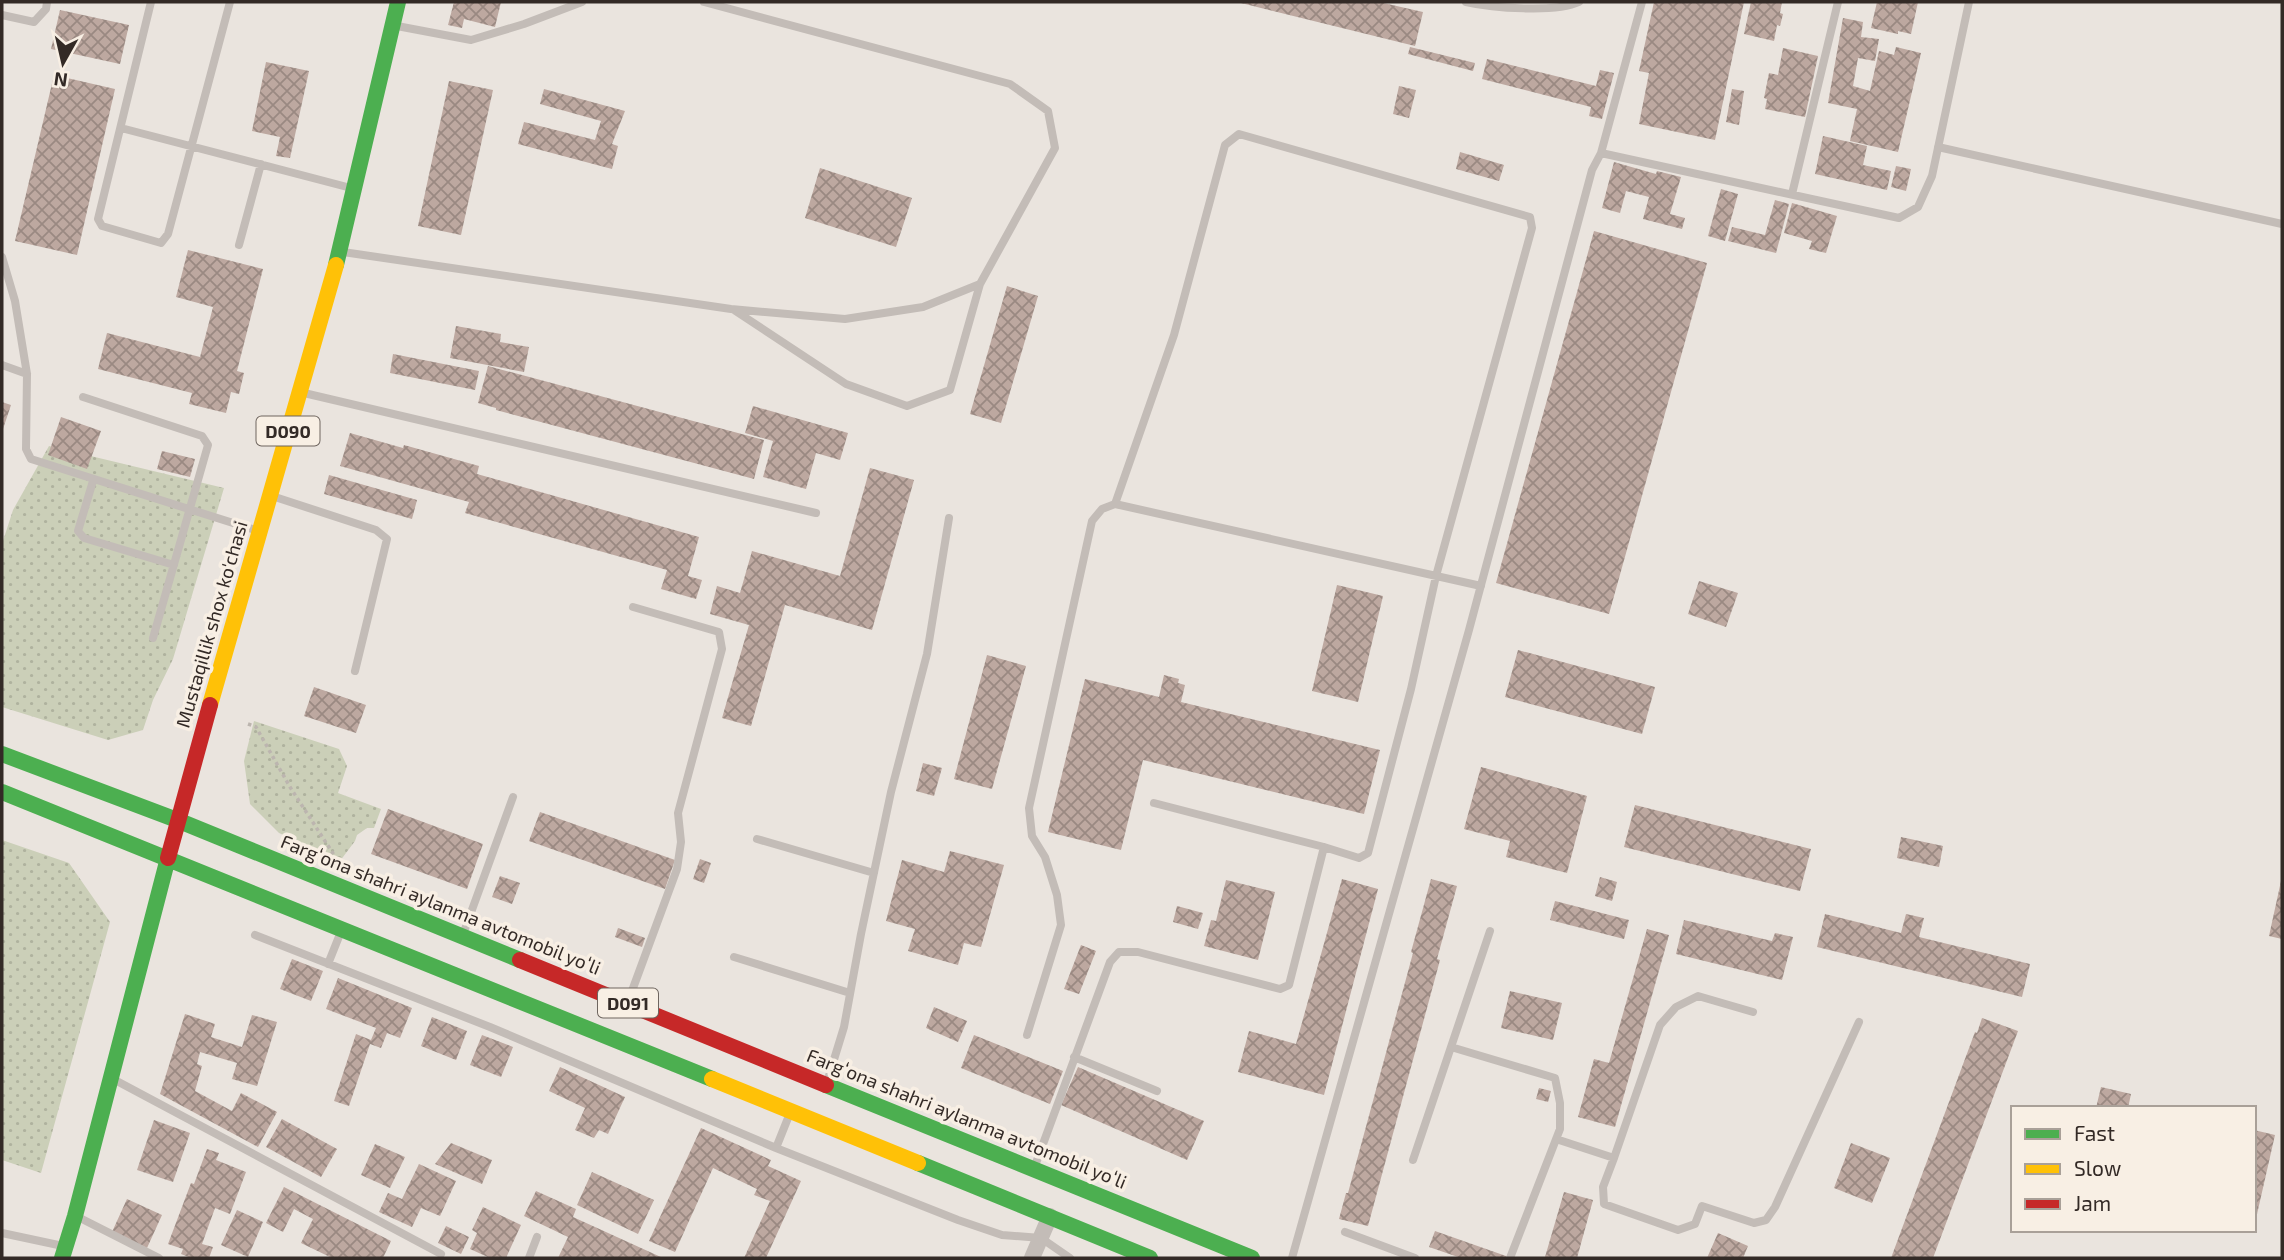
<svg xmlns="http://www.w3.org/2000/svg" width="2284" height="1260" viewBox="0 0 2284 1260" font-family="'Exo 2',sans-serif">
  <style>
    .grass { fill: url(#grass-dots) }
    .building { fill: url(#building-cross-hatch) }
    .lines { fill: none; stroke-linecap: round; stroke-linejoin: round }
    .path { stroke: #bcb5af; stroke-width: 3.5; stroke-dasharray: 3.5 3.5; stroke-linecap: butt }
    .lane { stroke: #c3bcb7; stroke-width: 8 }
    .street { stroke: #c3bcb7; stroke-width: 16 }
    .fast { stroke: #4caf50; stroke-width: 16 }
    .slow { stroke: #ffc107; stroke-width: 16 }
    .jam { stroke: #c62828; stroke-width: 16 }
    .labels { text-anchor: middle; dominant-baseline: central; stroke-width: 7; stroke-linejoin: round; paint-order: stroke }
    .shield { fill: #f8efe4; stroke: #6e655f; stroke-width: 2 }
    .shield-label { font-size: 18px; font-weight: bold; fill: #332a26 }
    .street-label { font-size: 19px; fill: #332a26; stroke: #f8efe4 }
  </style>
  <defs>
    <pattern id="grass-dots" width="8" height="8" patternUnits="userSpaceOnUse" patternTransform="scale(1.75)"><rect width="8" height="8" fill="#cbcfb8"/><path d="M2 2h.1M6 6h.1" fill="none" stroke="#afb29e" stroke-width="1.8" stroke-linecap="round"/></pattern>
    <pattern id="building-cross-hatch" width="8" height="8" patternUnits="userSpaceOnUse" patternTransform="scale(1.75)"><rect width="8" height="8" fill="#bda8a0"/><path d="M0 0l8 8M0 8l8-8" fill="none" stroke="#9a8982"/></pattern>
  </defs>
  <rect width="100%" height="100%" fill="#eae4de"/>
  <!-- grass -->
  <path class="grass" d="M49 446 224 488 173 659 153 700 143 730 108 740 2 707V544L13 510Z
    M254 721 339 749 347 766 338 793 381 809 374 828H367L357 835 355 841 340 861 279 833 250 804 244 761Z
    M2 840 69 863 110 922 41 1173 2 1160Z"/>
  <!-- building -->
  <path class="building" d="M454 2H501L495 27 464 19 462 28 448 25Z
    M1237 2H1379L1423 12 1415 46Z
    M1654 2H1744L1715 140 1639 124 1649 73 1639 71Z
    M1751 2H1782L1780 13 1783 14 1780 26 1777 25 1774 41 1744 34Z
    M1877 2H1918L1911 34 1898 31V34L1871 28Z
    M60 10 129 25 120 64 51 49Z
    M1843 18 1863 22 1861 37 1879 39 1875 61 1858 58 1853 86 1870 91 1879 51 1894 55 1896 47 1921 53 1898 152 1850 141 1857 109 1828 103Z
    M1410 47 1475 63 1473 71 1408 54Z
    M1783 48 1818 56 1805 117 1765 109 1767 99 1764 98 1769 73 1778 75Z
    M1487 59 1596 86 1600 70 1614 73 1602 119 1589 116 1591 107 1482 79Z
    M266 62 309 71 290 158 276 156 280 137 252 131Z
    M54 75 115 89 77 255 15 241Z
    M449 81 493 90 461 235 418 226Z
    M1399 86 1416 90 1409 118 1393 114Z
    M544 89 625 111 612 144 618 146 612 169 518 144 524 122 595 140 601 121 540 104Z
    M1732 89 1744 91 1739 125 1726 122Z
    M1823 136 1867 146 1863 165 1891 171 1887 190 1815 174Z
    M1460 152 1504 165 1499 181 1456 169Z
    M1614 162 1656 174 1657 171 1681 177 1670 214 1685 218 1682 229 1643 219 1649 197 1626 191 1620 213 1602 208Z
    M1896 166 1911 169 1906 191 1891 187Z
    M820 168 912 198 896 247 805 218Z
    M1721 189 1738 194 1725 241 1708 236Z
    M1775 200 1789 204 1776 253 1728 241 1732 227 1765 235Z
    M1792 203 1837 216 1826 253 1809 249 1812 241 1784 233Z
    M1594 231 1707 263 1609 614 1496 583Z
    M188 250 263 269 237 371 244 373 239 394 231 392 226 413 189 404 192 393 98 369 107 333 200 357 213 307 176 297Z
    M1007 286 1038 296 1001 423 970 414Z
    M456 326 501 334 500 342 529 347 524 372 450 358Z
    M393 354 479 371 475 390 390 373Z
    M488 366 764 440 754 479 496 410V408L478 403Z
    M2 402 11 405 2 432Z
    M753 406 848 433 840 460 816 453 806 489 763 477 773 441 745 433Z
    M61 417 101 431 87 469 48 455Z
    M350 433 403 448 404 445 479 466 477 474 699 537 688 576 702 580 696 599 661 589 667 570 465 513 469 502 340 466Z
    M162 451 195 459 190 477 157 469Z
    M870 468 914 480 872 630 785 605 751 726 722 718 749 625 710 614 717 586 740 593 752 551 840 576Z
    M329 475 417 500 412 519 324 494Z
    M1699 581 1738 593 1726 627 1688 614Z
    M1337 585 1383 596 1358 702 1312 691Z
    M1518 650 1655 687 1642 734 1505 697Z
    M987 655 1026 666 992 789 954 779Z
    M1164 675 1179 679 1178 683 1185 685 1181 702 1380 750 1364 814 1143 760 1121 850 1048 832 1085 679 1159 697Z
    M314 687 366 705 356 733 304 716Z
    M923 763 942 768 934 796 916 791Z
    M1481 767 1587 796 1567 873 1506 857 1510 841 1464 829Z
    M1635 805 1811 849 1800 891 1624 847Z
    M388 809 483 844 467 889 371 854Z
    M540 812 675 860 665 889 529 841Z
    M1901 837 1943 846 1939 867 1897 858Z
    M950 851 1004 865 981 947 964 943 958 965 908 951 915 929 886 921 902 860 944 872Z
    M700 859 711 863 704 883 693 879Z
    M500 876 520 883 512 904 492 897Z
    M1600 877 1617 882 1612 901 1595 896Z
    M1342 879 1378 889 1324 1095 1238 1072 1249 1031 1296 1044Z
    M1431 879 1457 886 1437 959 1440 960 1368 1226 1339 1219 1346 1193H1348L1413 953 1411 952Z
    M1226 880 1275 892 1258 960 1204 946 1211 920 1216 921Z
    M2281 881H2282V939L2269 936Z
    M1555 901 1629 920 1624 939 1550 920Z
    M1177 906 1203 913 1198 929 1173 922Z
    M1825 914 1901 933 1906 914 1924 918 1919 937 2030 964 2022 997 1817 947Z
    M1684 920 1772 941 1775 933 1793 937 1782 980 1676 954Z
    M618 928 645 938 642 947 615 937Z
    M1647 929 1669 935 1615 1127 1578 1117 1594 1059 1609 1063Z
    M1081 945 1096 951 1079 994 1064 989Z
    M292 959 323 971 311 1001 280 989Z
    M338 978 412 1008 400 1038 387 1033 381 1048 370 1044 349 1106 334 1101 356 1034 371 1040 376 1028 326 1009Z
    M1510 991 1562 1003 1553 1040 1501 1028Z
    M934 1007 967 1021 958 1042 926 1028Z
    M185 1014 215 1024 211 1037 242 1047 252 1015 277 1022 257 1086 232 1079 237 1063 200 1052 197 1064 202 1066 195 1091 232 1111 241 1093 277 1112 258 1147 160 1094Z
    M432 1017 467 1031 456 1060 421 1046Z
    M1982 1018 2018 1031 1933 1258H1891L1975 1032 1977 1033Z
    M482 1035 513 1047 501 1077 470 1065Z
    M974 1035 1063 1071 1050 1104 961 1068Z
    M560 1067 625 1097 608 1134 599 1130 594 1138 575 1130 585 1108 549 1091Z
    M1078 1067 1204 1121 1187 1160 1061 1105Z
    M2101 1087 2131 1094 2128 1108H2096Z
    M1539 1088 1551 1091 1548 1102 1536 1099Z
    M282 1119 337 1149 321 1177 266 1147Z
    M154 1120 190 1133 173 1182 137 1170Z
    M701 1128 771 1160 768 1166 801 1181 766 1258H744L770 1201 754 1195 757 1189 713 1168 675 1252 649 1241Z
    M2254 1130 2275 1135 2255 1223H2254Z
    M451 1143 492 1160 482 1184 435 1164Z
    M1851 1143 1890 1158 1872 1203 1834 1188Z
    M375 1144 405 1157 390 1188 361 1175Z
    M207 1149 219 1153 216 1160 246 1172 230 1214 215 1208 202 1244 213 1247 209 1258H191L181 1254 183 1249 168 1244 191 1183 194 1184Z
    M419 1164 456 1181 440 1216 421 1208 412 1227 379 1212 388 1193 402 1199Z
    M592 1172 654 1200 638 1234 577 1205Z
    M284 1187 391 1241 383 1258H332L301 1243 313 1219 294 1209 283 1232 266 1223Z
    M536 1191 576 1209 573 1217 663 1258H558L568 1237 524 1216Z
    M1564 1192 1593 1200 1577 1258H1548L1545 1257Z
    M127 1199 162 1215 147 1248 112 1232Z
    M483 1207 521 1225 506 1258H490L470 1249 477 1233 472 1230Z
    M237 1210 263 1222 248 1257 221 1245Z
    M446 1226 469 1237 461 1254 438 1243Z
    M1435 1231 1506 1256V1258H1461L1429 1247Z
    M1718 1233 1748 1246 1743 1258H1707Z"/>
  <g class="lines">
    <!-- path -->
    <path class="path" d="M248 724 256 727 290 787 336 858"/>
    <!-- lane -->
    <path class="lane" d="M151 2 98 219 102 226 161 243 168 234 230 2
      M1466 2C1492 8 1556 13 1579 2
      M2 15 34 22 46 9 47 2
      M397 26 471 40 524 24 582 2
      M121 128 351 188
      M1938 147 2282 224
      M1601 153 1899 218 1918 207 1932 176 1969 2
      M1792 194 1838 2
      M239 245 261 164
      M343 252 731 309 845 319 923 307 980 284 1055 148 1048 111 1010 84 704 2
      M2 257 15 301 27 374 26 449 31 459 255 530
      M734 310 846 384 907 406 950 390 980 284
      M2 365 27 374
      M304 393 816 513
      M83 397 202 436 208 445 153 638
      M93 481 78 531 84 538 174 565
      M275 497 376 530 387 539 355 671
      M1154 803 1324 847
      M757 839 874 873
      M465 929 513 797
      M255 935 490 1027 776 1148 958 1220 1002 1235 1041 1238 1070 1258
      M734 957 850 993
      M328 964 340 934
      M629 999 677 869 681 842 678 813 722 649 719 632 633 607
      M1027 1035 1061 925 1057 895 1045 857 1032 836 1029 808 1092 521 1102 509 1115 504 1481 586
      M1451 1047 1555 1078 1560 1103V1129L1510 1258
      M1074 1057 1157 1091
      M113 1079 441 1254
      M828 1079 844 1027 861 934 891 792 927 654 949 518
      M1556 1139 1614 1158 1660 1025 1676 1007 1698 996 1753 1012
      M776 1148 788 1118
      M1614 1158 1603 1187 1604 1204 1678 1230 1695 1224 1702 1206 1754 1223 1766 1220 1775 1207 1859 1022
      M1413 1160 1490 931
      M1036 1163 1110 962 1119 952H1138L1280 989 1289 985 1324 847 1359 858 1368 853 1411 689 1436 576 1532 228 1530 217 1239 134 1225 145 1174 335 1115 504
      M78 1217 159 1258
      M1345 1232 1415 1258
      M2 1233 63 1246
      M529 1258 537 1237
      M1292 1258 1469 630 1592 170 1601 153 1642 2"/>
    <!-- street -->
    <path class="street" d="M1032 1258 1050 1216"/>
    <!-- fast -->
    <path class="fast" d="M336 265 398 2
      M2 754 177 820 520 960
      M2 792 712 1079
      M826 1085 1252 1258
      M918 1163 1150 1258
      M62 1258 75 1216 168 858"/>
    <!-- slow -->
    <path class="slow" d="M210 705 336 265
      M712 1079 918 1163"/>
    <!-- jam -->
    <path class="jam" d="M168 858 210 705
      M520 960 826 1085"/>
  </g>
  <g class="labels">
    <!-- shield labels -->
    <g class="shield">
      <rect x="256.5" y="416.5" width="63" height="29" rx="5"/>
      <rect x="598" y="988.5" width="60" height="29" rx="5"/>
    </g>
    <g class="shield-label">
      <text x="288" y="431">D090</text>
      <text x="628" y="1003">D091</text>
    </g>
    <!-- street labels -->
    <g class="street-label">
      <text transform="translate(211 624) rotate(-74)">Mustaqillik shox ko'chasi</text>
      <text transform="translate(441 904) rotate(22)">Fargʻona shahri aylanma avtomobil yoʻli</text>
      <text transform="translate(967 1118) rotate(22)">Fargʻona shahri aylanma avtomobil yoʻli</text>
    </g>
  </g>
  <!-- border -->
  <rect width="2284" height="1260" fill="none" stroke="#332a26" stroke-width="7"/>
  <!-- legend -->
  <rect x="2011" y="1106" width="245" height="126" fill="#f8efe4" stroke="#a9a098" stroke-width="2"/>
  <rect x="2025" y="1129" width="35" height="10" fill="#4caf50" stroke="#a9a098" stroke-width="2"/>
  <text x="2074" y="1141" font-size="21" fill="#332a26">Fast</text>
  <rect x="2025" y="1164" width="35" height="10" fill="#ffc107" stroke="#a9a098" stroke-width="2"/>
  <text x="2074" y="1176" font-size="21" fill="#332a26">Slow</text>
  <rect x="2025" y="1199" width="35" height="10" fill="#c62828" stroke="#a9a098" stroke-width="2"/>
  <text x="2074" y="1211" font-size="21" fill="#332a26">Jam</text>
  <!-- north arrow -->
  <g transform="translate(63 63) rotate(188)" stroke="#f8efe4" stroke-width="5" paint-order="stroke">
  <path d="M0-5L12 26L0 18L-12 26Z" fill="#332a26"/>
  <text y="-10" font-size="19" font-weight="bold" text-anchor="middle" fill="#332a26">N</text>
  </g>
</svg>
